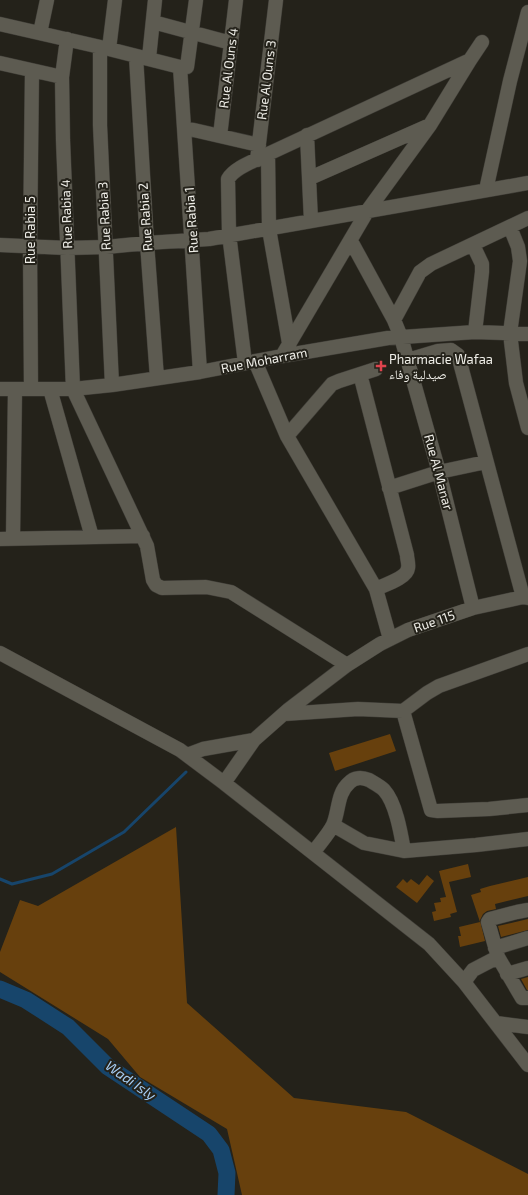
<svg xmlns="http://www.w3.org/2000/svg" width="528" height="1195" viewBox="0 0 528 1195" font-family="'Exo 2','Noto Naskh Arabic',sans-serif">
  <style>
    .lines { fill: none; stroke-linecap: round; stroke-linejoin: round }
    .stream { stroke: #17456b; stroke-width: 3 }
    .river { stroke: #17456b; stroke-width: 17 }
    .building { fill: #67400d }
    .minor-casing { stroke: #3f3d37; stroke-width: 15 }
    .minor { stroke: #5d5b51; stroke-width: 14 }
    .health-dot { fill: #e0444e; stroke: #24221a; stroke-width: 1.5 }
    .labels { text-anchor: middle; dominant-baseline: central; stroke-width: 4; stroke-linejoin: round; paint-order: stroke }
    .street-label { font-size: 13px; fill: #efeee8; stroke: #24221a }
    .poi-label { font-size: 13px; fill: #efeee8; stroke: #24221a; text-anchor: start }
    .water-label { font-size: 14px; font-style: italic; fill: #a6cdf3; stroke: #24221a }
  </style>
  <rect width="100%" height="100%" fill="#24221a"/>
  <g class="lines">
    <!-- stream -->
    <path class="stream" d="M0 879 12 884 52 874 124 832 186 772"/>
    <!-- river -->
    <path class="river" d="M0 989 26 1000 68 1027 108 1067 209 1134 221 1150 227 1173 226 1195"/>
  </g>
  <!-- building -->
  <path class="building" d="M390 734 396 751 335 771 329 753Z
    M176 827 187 1003 294 1098 406 1112 528 1174V1195H242L227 1129 140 1077 108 1039 0 972V952L20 900 38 906Z
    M468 864 471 877 449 882 457 912 450 914 449 910 451 917 434 921 432 912 436 911 434 903 441 902 440 898 446 897 439 871Z
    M427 875 434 881 417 903 396 887 403 879 407 883 411 879 419 885Z
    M528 877V896L495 904 496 909 487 911 483 914 480 920 485 941 460 947 458 936H461L459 927 480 922 471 895 481 892 480 889 490 886Z
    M528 919V930L501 937 498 926Z
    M528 977V990H527L521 979Z"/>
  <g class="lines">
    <!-- minor casing -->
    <g class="minor-casing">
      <path id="minor" d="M153 22 231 43
        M0 24 109 49 180 67H187L196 0
        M40 33 47 0
        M67 39 62 77 63 140 73 389 147 546 153 580 156 585 162 588 206 587 231 592 347 665
        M100 47V125L112 385
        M109 49 115 0
        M136 56 147 243 157 378
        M149 58 155 0
        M0 63 62 77
        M180 67 200 372
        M185 128 259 145
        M307 135 311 221
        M220 136 236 0
        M268 154 269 229 289 343
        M257 160 276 0
        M310 178 430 125
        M486 190 510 81 528 12
        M510 227 518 247 520 261 510 333 516 383 528 428
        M351 241 394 320 401 337 439 472 473 608
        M0 245 67 248 106 247 147 243 209 239 528 183
        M473 245 482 264V272L475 332
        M394 320 420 272 431 264 528 218
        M282 356 368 210 430 125 470 60 482 42
        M408 360 438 351 451 350 458 355 523 597
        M255 361 287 436 376 589 390 639
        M245 363 229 234 228 179C235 167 255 161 268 154L470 60
        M360 374 407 555C407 559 409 564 408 568 407 578 384 585 376 589
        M0 389H73L112 385 200 372 282 356 388 338 475 332 528 334
        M31 389 30 246 32 71
        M50 389 92 537
        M287 436 332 384 339 381 376 369
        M389 488 439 472 486 462
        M13 538 15 390
        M0 539 143 536
        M0 653 180 750 224 783 429 944 464 982 528 1065
        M403 711 431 810 438 811 489 809 528 805
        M284 714 358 709 403 711 427 693 439 686 528 654
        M187 755 203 749 254 740
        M224 783 254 740 288 710 347 665 380 644 408 630 473 608 523 597 528 598
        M333 825 364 843 404 851 476 845 528 839
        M313 853C319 844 328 835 333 825 339 812 337 793 349 783 354 777 362 777 369 780 374 783 380 786 384 790 396 803 401 834 404 851
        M528 910 517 912 490 919 488 922 498 957 522 998H528
        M495 948 528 938
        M507 974 528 968
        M464 982 473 970 498 957
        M496 1023 528 1027"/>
    </g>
    <!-- minor -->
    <use href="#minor" class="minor"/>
  </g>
  <!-- markers -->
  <path class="health-dot" d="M379 360h4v4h4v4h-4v4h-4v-4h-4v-4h4z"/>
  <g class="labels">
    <!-- street labels -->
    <g class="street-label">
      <text transform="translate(228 68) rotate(-83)">Rue Al Ouns 4</text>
      <text transform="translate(266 80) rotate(-83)">Rue Al Ouns 3</text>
      <text transform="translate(66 214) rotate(-92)">Rue Rabia 4</text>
      <text transform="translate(104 216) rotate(-93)">Rue Rabia 3</text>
      <text transform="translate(145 217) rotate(-94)">Rue Rabia 2</text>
      <text transform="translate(191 220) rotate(-94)">Rue Rabia 1</text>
      <text transform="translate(30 230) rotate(-90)">Rue Rabia 5</text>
      <text transform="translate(264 360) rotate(-11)">Rue Moharram</text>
      <text transform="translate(439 472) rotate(75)">Rue Al Manar</text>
      <text transform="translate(434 621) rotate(-19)">Rue 115</text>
    </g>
    <!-- poi labels -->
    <g class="poi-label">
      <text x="389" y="359">Pharmacie Wafaa<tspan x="389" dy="15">صيدلية وفاء</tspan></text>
    </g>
    <!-- water labels -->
    <g class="water-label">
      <text transform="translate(131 1080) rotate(35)">Wadi Isly</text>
    </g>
  </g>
</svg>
